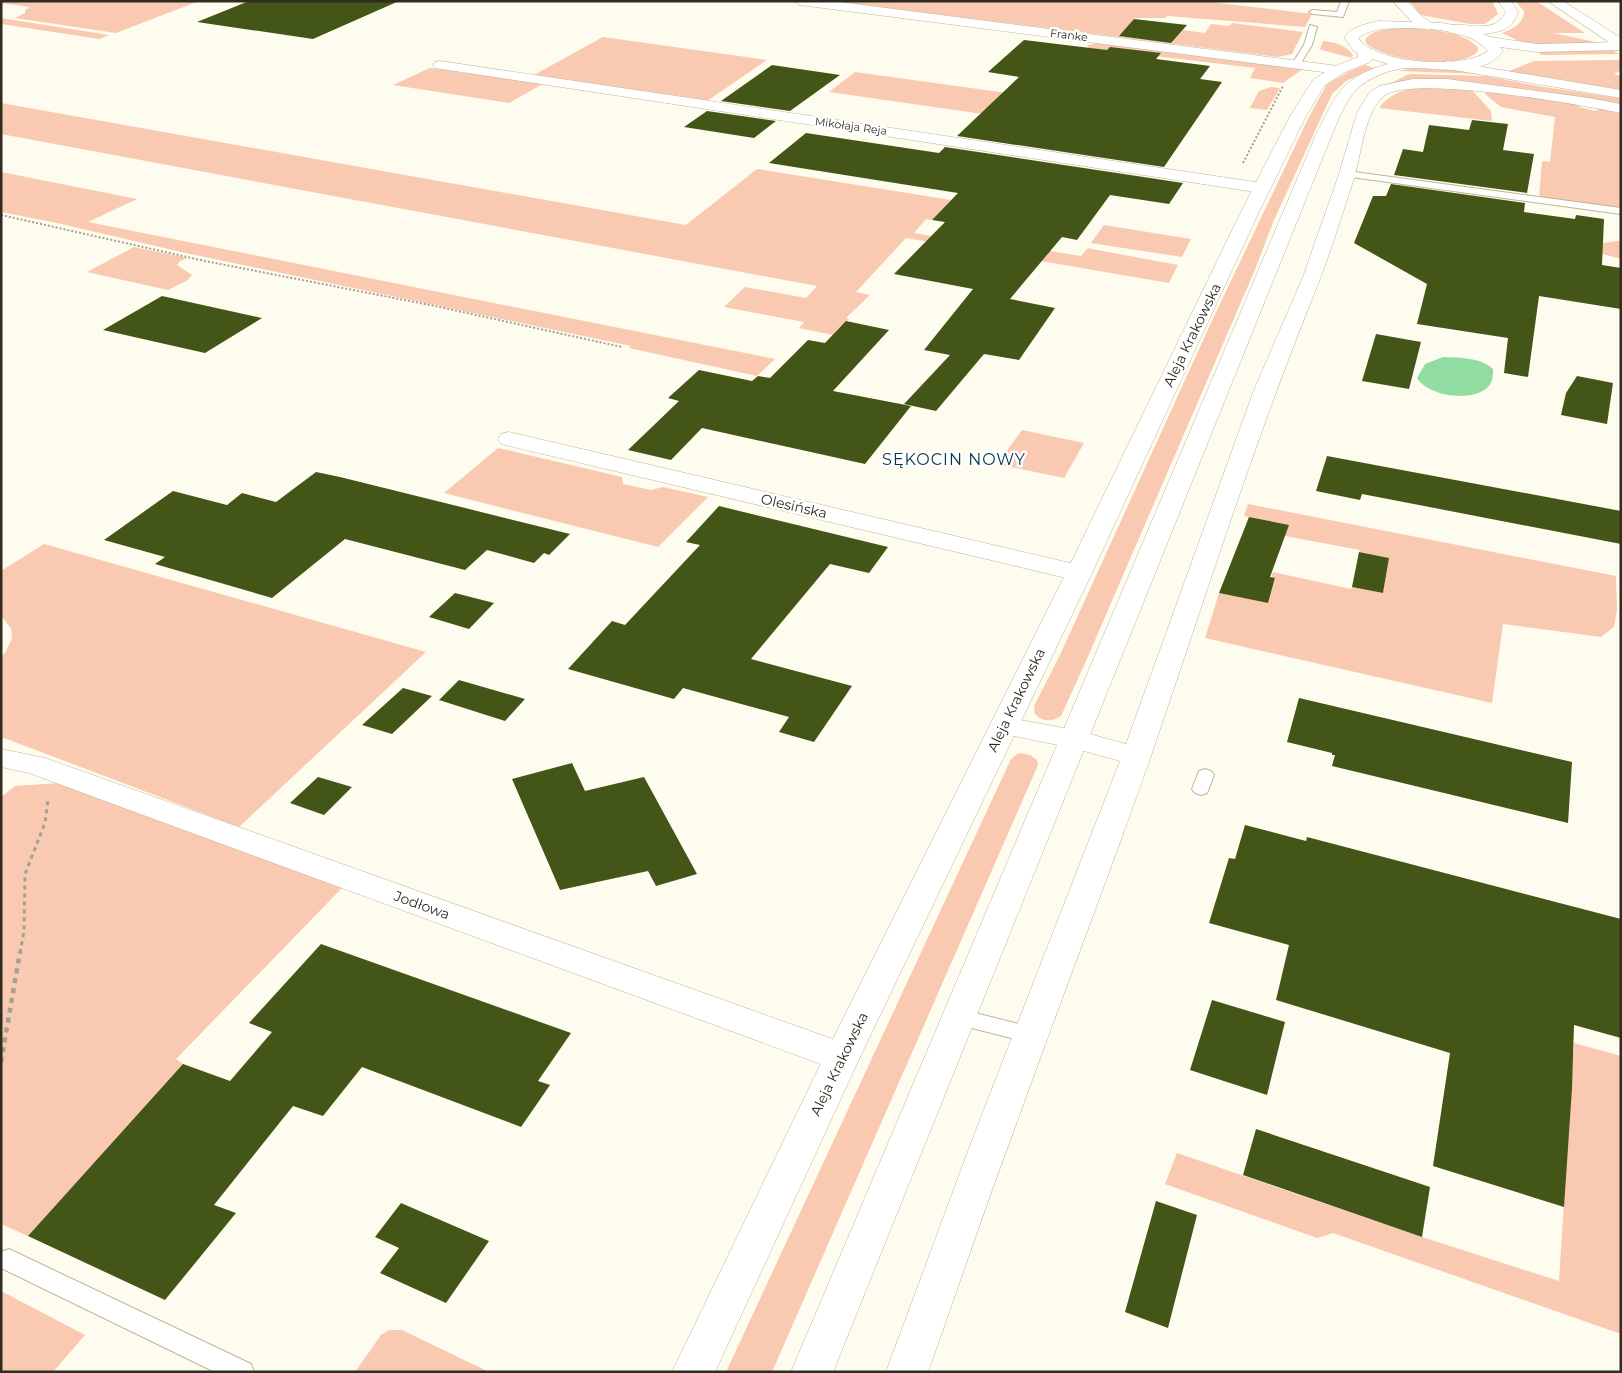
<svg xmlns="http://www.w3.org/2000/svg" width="1622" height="1373" viewBox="0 0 1622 1373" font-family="Montserrat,sans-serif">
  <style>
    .green { fill: #f9c9b1 }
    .water { fill: #90dca1 }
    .building { fill: #435617 }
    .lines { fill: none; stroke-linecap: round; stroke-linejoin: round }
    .lane-casing { stroke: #bcb694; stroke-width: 2 }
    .street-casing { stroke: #bcb694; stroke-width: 1 }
    .secondary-casing { stroke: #bcb694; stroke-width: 1 }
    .primary-casing { stroke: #bcb694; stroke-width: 1 }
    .path-far2 { stroke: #a3a193; stroke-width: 2; stroke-dasharray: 2 2; stroke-linecap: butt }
    .path-far1 { stroke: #a3a193; stroke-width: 3; stroke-dasharray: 4 4; stroke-linecap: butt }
    .path { stroke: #a3a193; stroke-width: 4.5; stroke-dasharray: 5 5; stroke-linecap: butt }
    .lane { fill: #fff; fill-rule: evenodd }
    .street { fill: #fff; fill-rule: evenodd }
    .secondary { fill: #fff; fill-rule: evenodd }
    .primary { fill: #fff; fill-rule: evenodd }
    .labels { text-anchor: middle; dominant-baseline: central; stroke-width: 5; stroke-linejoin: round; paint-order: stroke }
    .far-street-label { font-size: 11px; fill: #2f2d1f; stroke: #fff }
    .street-label { font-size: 14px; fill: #2f2d1f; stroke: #fff }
    .quarter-label { font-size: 16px; letter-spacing: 1px; fill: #023749; stroke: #fff }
  </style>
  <rect width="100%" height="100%" fill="#fefcee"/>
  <!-- green -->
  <path class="green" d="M1 1H199L116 33 15 18 25 13V10L30 7 1 3Z
    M832 1H1202L1312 14 1305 27 1167 16 1166 18H1135L1131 23 1205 33 1211 24 1229 26 1232 23 1303 32 1292 54 1278 57Z
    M1409 1H1492L1498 14 1485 24H1470L1421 15Z
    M1515 1H1536L1585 33H1553L1600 43 1525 44 1502 33C1512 29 1524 24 1524 11Z
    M1 18 109 35 99 39 1 24Z
    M1403 28C1423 29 1465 30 1478 48V51C1462 71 1383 60 1366 43L1365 40C1373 28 1391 29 1403 28Z
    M603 37 767 60 707 101 534 75Z
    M1323 41C1335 42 1346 45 1353 55L1352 58 1322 50 1320 49Z
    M1098 42 1300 68 1301 70 1283 83 1250 78 1255 68 1088 48 1089 46H1086Z
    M1612 50 1619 54 1541 55 1538 51Z
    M1621 60V70L1614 74 1621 76V90L1511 72 1509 71 1534 61Z
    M1365 65 1374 68 1346 81 1332 94 1274 220 1254 272 1086 661 1061 716C1052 722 1042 722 1035 714L1034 706 1060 655 1210 325 1308 119 1327 84 1348 72Z
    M430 68 543 84 509 103 393 85Z
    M1414 68 1459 70 1482 74 1398 71Z
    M855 72 1087 104 1068 126 829 92Z
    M1409 74 1486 76 1538 86 1618 98 1621 99V105C1588 97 1555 93 1522 89 1477 83 1436 77 1391 83Z
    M1271 87 1280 88 1267 110 1250 108 1259 91Z
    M1416 87 1471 89 1491 111 1492 121 1379 108C1389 95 1400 91 1416 87Z
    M1487 91 1580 104 1579 107 1595 111 1601 108 1621 114V209L1539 198 1542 161 1550 162 1555 117 1501 107 1485 94Z
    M1 103 686 225 757 169 951 200 932 220 926 219 914 233 1017 250 1020 246 1081 256 1088 248 1092 249 1178 265 1169 283 906 238 856 292 870 295 846 318 849 319 833 335 799 328 804 322 724 307 745 287 806 298 817 286 1 134Z
    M1 172 137 199 88 222 775 359 757 376 629 348 631 346 181 252 57 223 1 212Z
    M1104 225 1191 239 1182 257 1091 243Z
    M1617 241H1621V259L1603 254 1596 250 1597 244Z
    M134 247 188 258 180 261 177 265 192 275 188 280 168 290 87 272Z
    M1022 430 1084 443 1064 478 997 464Z
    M498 448 622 477 623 484 651 490 663 487 708 497 658 547 444 493Z
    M1248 504 1616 576 1617 610 1614 627 1601 637 1503 624 1492 703 1205 638 1219 593 1268 603 1275 579 1271 578 1273 572 1351 589 1352 587 1383 593 1389 558 1359 552 1360 550 1285 536 1288 525 1244 516Z
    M44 544 426 652 239 827 4 738 1 739V656L5 653 12 638 11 628 1 616V571Z
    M1019 753 1030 755 1037 760 1038 765 772 1372H726L1011 759Z
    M60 783 342 888 176 1059 183 1064 28 1236 1 1224V797L15 786Z
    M1574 1043 1621 1056V1334L1333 1233 1317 1238 1165 1184 1177 1153 1422 1237 1559 1281Z
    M1 1291 85 1335 53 1372H1Z
    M389 1330H402L489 1372H355L381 1335Z"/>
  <!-- water -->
  <path class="water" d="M1443 357C1460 358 1480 357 1493 369 1493 376 1493 382 1488 387 1472 403 1428 396 1417 378L1425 364Z"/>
  <!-- building -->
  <path class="building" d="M249 1H399L313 39 197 22Z
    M1134 19 1187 25 1171 43 1119 36Z
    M1024 40 1107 50 1110 47 1161 53 1156 59 1210 66 1200 79 1222 82 1164 167 957 136 1019 77 988 72Z
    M772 65 840 75 790 111 721 101Z
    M707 111 776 121 754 138 684 127Z
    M1472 120 1508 124 1503 150 1534 154 1527 193 1394 175 1403 149 1423 152 1429 125 1469 130Z
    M806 133 939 153 945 147 1183 183 1169 204 1110 195 1077 240 1062 237 1010 299 1055 308 1019 360 984 354 936 411 904 404 950 355 924 350 973 289 894 274 945 222 932 220 958 193 769 163Z
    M1391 184 1525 203 1524 212 1575 219 1576 215 1604 219 1602 265 1621 268V309L1539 296 1528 377 1504 373 1508 338 1417 324 1427 284 1354 243 1373 196H1386Z
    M162 296 262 318 205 353 103 330Z
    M846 321 889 330 833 391 911 406 865 464 702 428 671 460 628 450 679 401 668 398 699 370 752 381 758 376 770 378 808 340 825 343Z
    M1376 334 1421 342 1409 389 1362 381Z
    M1577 376 1613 383 1607 424 1561 415 1566 393Z
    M1327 456 1621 511V544L1362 494 1360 500 1316 491Z
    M316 472 340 477 570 534 549 555 544 553 534 563 487 550 465 570 345 539 272 598 155 564 165 557 104 540 173 491 227 505 242 493 276 502Z
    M719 506 888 547 869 573 830 564 751 659 852 686 814 742 779 732 789 717 683 688 674 699 568 669 612 621 625 625 700 545 686 542Z
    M1249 517 1289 525 1270 577 1275 578 1268 603 1219 593Z
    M1359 552 1389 558 1383 593 1352 587Z
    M455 593 494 603 469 629 429 617Z
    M459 680 525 699 505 721 439 700Z
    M403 688 432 696 392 734 362 725Z
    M1299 698 1572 762 1568 823 1332 766 1335 755H1332V753L1287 742Z
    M572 763 585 791 644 777 697 874 656 886 648 871 560 890 512 779Z
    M318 777 352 787 324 815 290 803Z
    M1245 825 1306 841 1307 837 1621 919V1038L1574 1025 1572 1088 1564 1207 1433 1166 1450 1053 1276 1000 1289 945 1209 923 1229 858 1235 859Z
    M321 944 571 1033 538 1081 550 1085 521 1127 362 1067 323 1116 293 1106 214 1205 236 1213 165 1300 28 1236 183 1064 230 1081 272 1032 249 1023Z
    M1212 1000 1285 1022 1267 1095 1190 1070Z
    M1256 1129 1430 1187 1422 1237 1243 1175Z
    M1156 1201 1197 1215 1168 1328 1125 1312Z
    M401 1203 489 1241 446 1303 380 1273 399 1248 375 1237Z"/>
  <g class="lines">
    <!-- lane casing -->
    <g class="lane-casing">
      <path id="lane" d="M1341 1H1349L1343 17 1313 14 1309 12 1313 10 1337 12Z
        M1310 25 1317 27 1312 45 1299 66H1293L1292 64 1304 45Z
        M1347 171 1621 208V214L1344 176 1342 174Z
        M1205 769 1211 771 1214 775 1207 793 1201 795 1195 793 1192 789 1199 771Z
        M959 1009 1031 1027 1038 1029 1041 1035 1038 1041 1031 1043 952 1023 949 1017 952 1011Z
        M9 1249 251 1364 254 1372H215L1 1268V1252Z"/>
    </g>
    <!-- street casing -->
    <g class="street-casing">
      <path id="street" d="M794 1H832L1338 66 1343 67 1345 70 1343 73 1338 74 800 5Z
        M1393 1H1406L1423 17 1436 26 1429 30 1413 23Z
        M440 61 1262 183 1268 184 1270 188 1268 192 1262 193 435 68 433 65 435 62Z
        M1413 79H1447L1589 98 1621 104V113C1581 105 1412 74 1384 96 1365 110 1361 156 1354 178 1341 219 1328 260 1312 299 1252 448 1204 601 1152 753 1108 879 1059 1004 1014 1130 984 1210 957 1291 928 1372H886L974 1135 1120 761 1073 748 994 732 990 726 994 720 1004 717 1075 730 1126 744 1254 390 1303 277 1339 174 1357 113 1369 93 1379 86Z
        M509 432 1079 565 1088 568 1092 573 1088 578 1079 581 501 444 498 439 501 434Z
        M1 749 45 758 855 1047 860 1057 855 1067 842 1071 829 1067 29 773 1 767Z"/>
    </g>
    <!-- secondary casing -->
    <g class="secondary-casing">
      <path id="secondary" d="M1379 21 1442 23 1465 27 1490 37 1537 44 1621 42V50L1537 52 1500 47 1503 51C1483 79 1437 67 1409 68 1392 68 1367 78 1356 90 1344 103 1338 121 1331 137L833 1372H791L1315 137C1336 96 1340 77 1388 64L1372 59 1370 62 1343 73 1324 86 1305 118 1257 216 1092 573 860 1057 715 1372H672L824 1057 1066 573 1239 216 1289 118 1313 80 1333 67 1358 57V53L1353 50 1344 37C1353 26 1366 24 1379 21ZM1380 29C1410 28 1467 25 1488 51 1465 70 1375 64 1358 38L1366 33Z"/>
    </g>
    <!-- primary casing -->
    <g class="primary-casing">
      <path id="primary" d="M1498 1H1511L1518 12C1516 18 1513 24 1507 28 1496 35 1454 39 1445 29 1457 16 1492 40 1506 12Z
        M1548 1H1563L1621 38V48L1616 47Z
        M1447 61 1621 90V98L1442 68 1440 65Z"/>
    </g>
    <!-- path-far2 -->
    <path class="path-far2" d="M1243 163 1283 86
      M1 215 205 261 435 306 622 347"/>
    <!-- path-far1 -->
    <path class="path-far1" d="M20 953 24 931 25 874 45 823 48 799"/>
    <!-- path -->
    <path class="path" d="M1 1062 20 952"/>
    <!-- lane -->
    <use href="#lane" class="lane"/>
    <!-- street -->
    <use href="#street" class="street"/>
    <!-- secondary -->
    <use href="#secondary" class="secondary"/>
    <!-- primary -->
    <use href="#primary" class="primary"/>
  </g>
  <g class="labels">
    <!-- far-street labels -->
    <g class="far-street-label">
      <text transform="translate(1069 35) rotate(7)">Franke</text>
      <text transform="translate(851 126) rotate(8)">Mikołaja Reja</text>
    </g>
    <!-- street labels -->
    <g class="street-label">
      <text transform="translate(1192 335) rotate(-64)">Aleja Krakowska</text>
      <text transform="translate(794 506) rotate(13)">Olesińska</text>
      <text transform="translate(1016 700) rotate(-64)">Aleja Krakowska</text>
      <text transform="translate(422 905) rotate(20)">Jodłowa</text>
      <text transform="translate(839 1064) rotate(-64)">Aleja Krakowska</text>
    </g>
    <!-- quarter labels -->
    <g class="quarter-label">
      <text x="954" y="459">SĘKOCIN NOWY</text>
    </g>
  </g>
  <!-- border -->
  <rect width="1622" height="1373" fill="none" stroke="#2f2d1f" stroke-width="5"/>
</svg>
